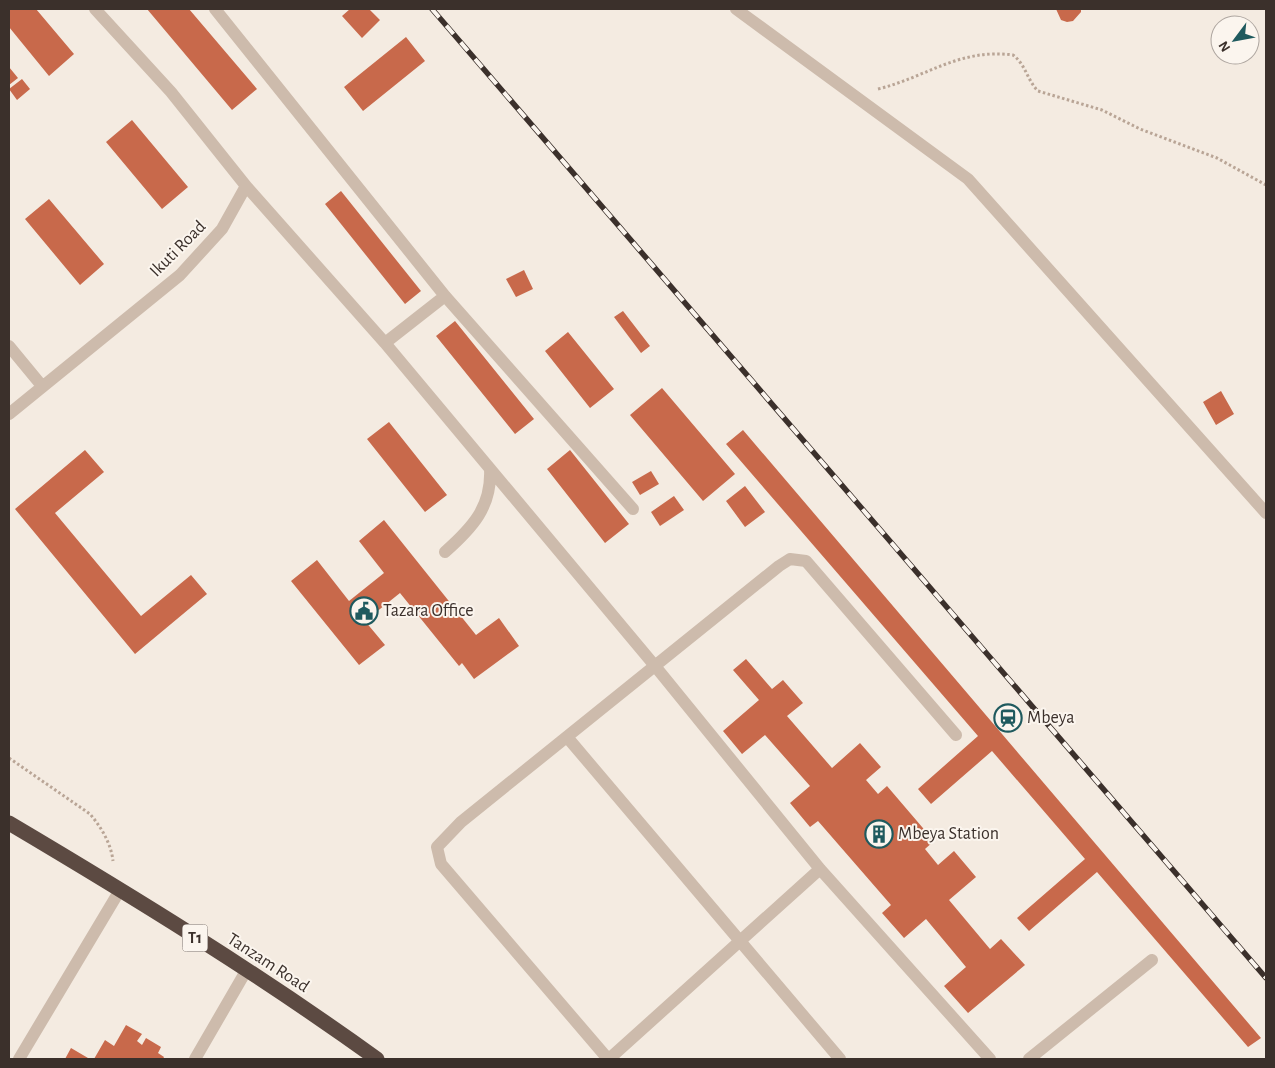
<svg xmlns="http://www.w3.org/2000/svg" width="1275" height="1068" viewBox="0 0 1275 1068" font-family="'Alegreya Sans',sans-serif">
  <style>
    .building { fill: #c8694b }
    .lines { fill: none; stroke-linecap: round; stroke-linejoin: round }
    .path { stroke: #b9a596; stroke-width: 3; stroke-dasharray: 2.5 2.5; stroke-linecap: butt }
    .minor { stroke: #cdbbac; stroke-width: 12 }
    .highway { stroke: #5c4a42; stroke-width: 15 }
    .rail-casing { stroke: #3b302b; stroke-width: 5.5 }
    .rail { stroke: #fbf5ee; stroke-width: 4; stroke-dasharray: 11; stroke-linecap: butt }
    .labels { text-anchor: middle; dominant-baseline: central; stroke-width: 4; stroke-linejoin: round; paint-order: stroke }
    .shield { fill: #fbf5ee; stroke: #756b66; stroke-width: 1 }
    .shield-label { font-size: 16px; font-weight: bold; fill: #3b302b }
    .street-label { font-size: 18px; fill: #3b302b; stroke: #fbf5ee }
    .poi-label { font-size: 18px; fill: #3b302b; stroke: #fbf5ee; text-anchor: start }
  </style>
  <rect width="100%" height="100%" fill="#f4ebe1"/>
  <!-- building -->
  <path class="building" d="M9 9H36L74 54 49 76 9 27Z
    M147 9H189L257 89 232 110Z
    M350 9H369L380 20 362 38 342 16Z
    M1056 9H1081V12L1073 21 1067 22 1061 20Z
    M406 37 425 61 363 111 344 87Z
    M9 67 18 78 9 85Z
    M22 79 30 89 17 100 9 89Z
    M132 120 188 187 162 209 106 142Z
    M341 191 421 291 405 304 325 204Z
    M49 199 104 264 80 285 25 219Z
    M524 270 533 289 516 297 506 279Z
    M623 311 650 346 641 353 614 317Z
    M455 321 534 419 515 434 436 336Z
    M568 332 614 389 590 408 545 351Z
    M662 388 735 474 703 501 630 415Z
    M1221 391 1234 414 1216 425 1203 402Z
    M389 422 447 495 425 512 367 439Z
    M743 430 1261 1038 1248 1047 1097 872 1029 931 1017 918 1085 859 992 751 931 804 918 789 978 736 726 444Z
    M85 450 104 472 55 513 141 616 191 575 207 594 135 654 15 509Z
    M570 450 629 524 605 543 547 469Z
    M651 471 659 484 640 495 632 482Z
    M745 486 765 512 745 527 726 501Z
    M674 496 684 510 660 526 651 512Z
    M384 520 476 635 499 618 519 646 474 679 462 663 459 666 400 593 365 621 385 645 359 665 291 581 317 560 349 601 384 573 359 541Z
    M746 659 772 689 783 680 803 703 787 716 832 768 860 743 881 767 866 780 878 794 887 786 934 841 925 849 938 865 954 851 976 877 949 900 990 949 1001 939 1025 965 968 1013 944 986 966 967 926 919 904 938 882 913 891 905 818 821 810 827 790 803 810 786 765 735 742 754 723 731 759 700 733 670Z
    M126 1025 142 1034 137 1041 142 1045 146 1038 161 1047 158 1053 164 1057 163 1059H94L105 1040 114 1046Z
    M71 1048 88 1058 87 1059H65Z"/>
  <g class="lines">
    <!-- path -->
    <path class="path" d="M878 89C927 77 959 48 1013 55 1026 65 1027 80 1038 91L1102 110 1140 129 1217 158 1266 185
      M9 758 90 814C101 827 111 843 113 861"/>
    <!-- minor -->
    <path class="minor" d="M215 9 445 296 633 509
      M736 9 968 179 1266 513
      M246 186 385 343 655 666 820 869 990 1059
      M385 343 445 296
      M9 346 42 386
      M9 414 180 275 222 229 246 186 171 92 95 9
      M445 552C472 528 492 507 490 469
      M567 737 840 1059
      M19 1059 120 890
      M195 1059 246 971
      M608 1059 441 864 437 847 461 822 779 566 790 559 806 561 956 735
      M609 1059 820 869
      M1029 1059 1152 960"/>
    <!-- highway -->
    <path class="highway" d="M9 823C134 897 259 974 377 1059"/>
    <!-- rail casing -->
    <g class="rail-casing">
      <path id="rail" d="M432 9 1266 978"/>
    </g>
    <!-- rail -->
    <use href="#rail" class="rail"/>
  </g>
  <!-- icons -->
  <defs>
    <g id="civic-ring" transform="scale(1.4375)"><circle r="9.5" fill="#fbf5ee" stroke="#1f5a5e" stroke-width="1.5"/><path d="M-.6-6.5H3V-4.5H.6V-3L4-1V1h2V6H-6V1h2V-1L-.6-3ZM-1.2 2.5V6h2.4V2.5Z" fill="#1f5a5e"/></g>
    <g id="station-ring" transform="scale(1.4375)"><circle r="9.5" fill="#fbf5ee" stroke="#1f5a5e" stroke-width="1.5"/><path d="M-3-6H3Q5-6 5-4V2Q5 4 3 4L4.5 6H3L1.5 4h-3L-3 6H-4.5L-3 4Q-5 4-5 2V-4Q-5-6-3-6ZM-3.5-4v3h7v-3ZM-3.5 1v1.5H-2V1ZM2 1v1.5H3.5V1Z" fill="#1f5a5e"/></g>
    <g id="building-ring" transform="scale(1.4375)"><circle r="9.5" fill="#fbf5ee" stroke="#1f5a5e" stroke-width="1.5"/><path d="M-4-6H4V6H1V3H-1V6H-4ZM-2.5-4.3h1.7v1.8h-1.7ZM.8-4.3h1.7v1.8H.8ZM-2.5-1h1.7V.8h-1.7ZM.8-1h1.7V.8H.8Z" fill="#1f5a5e"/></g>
  </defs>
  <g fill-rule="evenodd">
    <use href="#civic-ring" x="364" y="611"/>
    <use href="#station-ring" x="1008" y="718"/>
    <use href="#building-ring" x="879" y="834"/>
  </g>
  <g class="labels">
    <!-- shield labels -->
    <rect class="shield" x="182.5" y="924.5" width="25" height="27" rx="4"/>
    <g class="shield-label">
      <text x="195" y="938">T1</text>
    </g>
    <!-- street labels -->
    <g class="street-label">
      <text transform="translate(178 249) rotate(-45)">Ikuti Road</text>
      <text transform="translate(268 963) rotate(33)">Tanzam Road</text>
    </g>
    <!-- poi labels -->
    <g class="poi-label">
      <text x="383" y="611">Tazara Office</text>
      <text x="1027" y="718">Mbeya</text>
      <text x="898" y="834">Mbeya Station</text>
    </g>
  </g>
  <!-- border -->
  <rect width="1275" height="1068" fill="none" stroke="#3b302b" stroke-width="20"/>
  <!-- north arrow -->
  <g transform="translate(1235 40) rotate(238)"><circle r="24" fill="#fbf5ee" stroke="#aea6a0"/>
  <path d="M0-4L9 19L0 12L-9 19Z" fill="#1f5a5e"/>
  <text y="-8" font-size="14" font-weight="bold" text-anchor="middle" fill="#3b302b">N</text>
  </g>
</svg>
